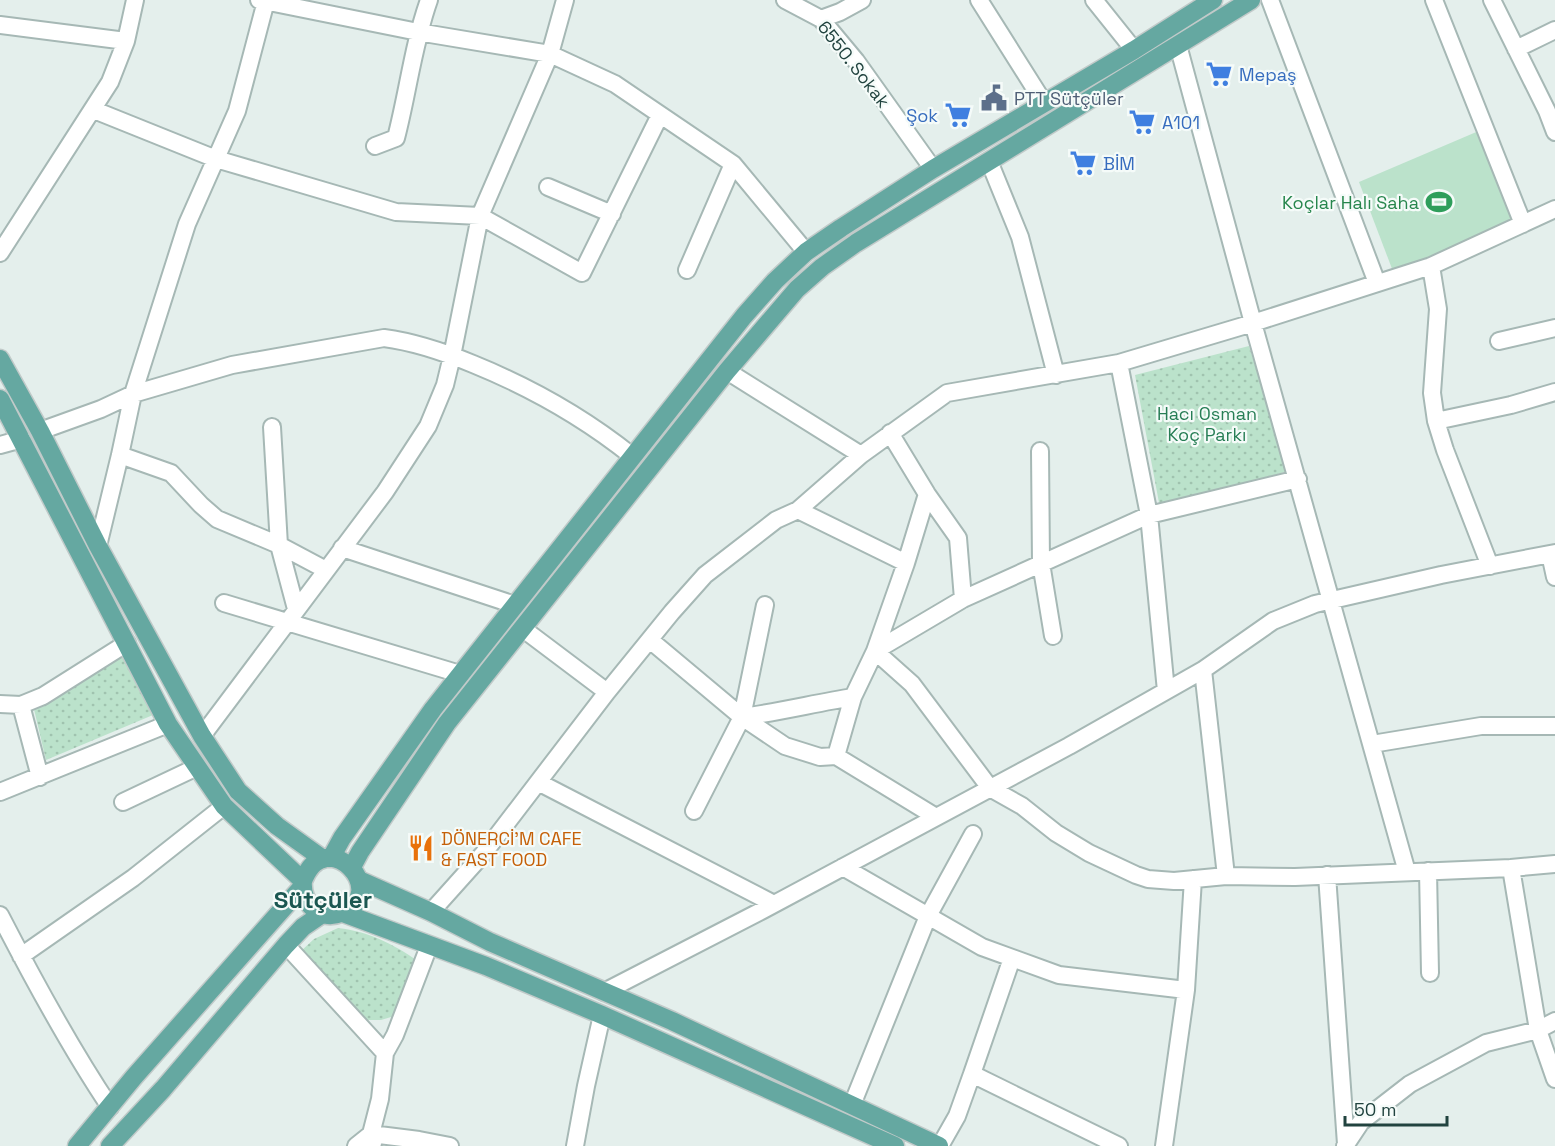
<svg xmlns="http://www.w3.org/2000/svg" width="1555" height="1146" viewBox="0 0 1555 1146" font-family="'Space Grotesk',sans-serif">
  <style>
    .grass { fill: url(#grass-dots) }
    .garden { fill: #bbe2cb }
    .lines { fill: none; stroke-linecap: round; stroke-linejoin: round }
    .minor-casing { stroke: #a6b8b5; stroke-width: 20 }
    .major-casing { stroke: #c1cac9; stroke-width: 21 }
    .minor { stroke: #fff; stroke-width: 16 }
    .major { stroke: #65a8a1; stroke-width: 18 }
    .labels { text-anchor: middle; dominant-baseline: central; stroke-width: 4.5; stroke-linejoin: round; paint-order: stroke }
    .street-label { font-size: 18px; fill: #21433f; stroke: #f5fbf9 }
    .shop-label { font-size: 18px; fill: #366cbe; stroke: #f5fbf9; text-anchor: start }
    .service-label { font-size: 18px; fill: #4e5e75; stroke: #f5fbf9; text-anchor: start }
    .leisure-label { font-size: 18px; fill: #27864d; stroke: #f5fbf9; text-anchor: end }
    .park-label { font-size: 18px; fill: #277e55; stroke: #f5fbf9 }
    .food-label { font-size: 18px; fill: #c56008; stroke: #f5fbf9; text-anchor: start }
    .district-label { font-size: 24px; font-weight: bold; fill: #1b5751; stroke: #f5fbf9 }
  </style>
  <defs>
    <pattern id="grass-dots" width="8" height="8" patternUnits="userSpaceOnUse" patternTransform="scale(1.5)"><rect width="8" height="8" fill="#bbe2cb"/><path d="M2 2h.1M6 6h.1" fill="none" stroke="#a0c3af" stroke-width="1.8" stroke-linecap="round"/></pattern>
  </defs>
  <rect width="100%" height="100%" fill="#e4efec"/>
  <!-- grass -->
  <path class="grass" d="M1249 346 1288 471 1160 508 1135 375Z
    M122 657 153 715 46 760 33 705Z
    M338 928C370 932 391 943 418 961L398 1015 381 1020H360L300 952 314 939Z"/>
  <!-- garden -->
  <path class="garden" d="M1481 130 1520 223 1394 274 1359 182Z"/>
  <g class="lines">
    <!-- minor casing -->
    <g class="minor-casing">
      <path id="minor" d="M259 0 418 32 550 54 615 84 733 164 806 252
        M785 0 821 19 856 61 933 169
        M979 0 1044 103
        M1094 0 1134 50
        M1270 0 1377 283
        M1434 0 1523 224
        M1492 0 1547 111 1555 132
        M821 19 840 12 862 0
        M0 25 126 41
        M1178 45 1253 323 1407 872
        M1516 49 1555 30
        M94 110 216 159 396 212 480 216 582 273 660 115
        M375 146 396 138C408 92 413 45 429 0
        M989 161 1020 237 1056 375
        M548 187 612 214
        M0 253 110 82 126 41 135 0
        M1431 266 1438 309 1432 393 1436 421 1445 450 1490 566
        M687 270 733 164
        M1499 341 1555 328
        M1119 363 1149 515 1166 691
        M727 371 861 455
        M1436 421 1511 405 1555 392
        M272 427 279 545 296 609
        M40 431 101 409 133 394 232 365 384 338C415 342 444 352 473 364 532 388 582 416 632 456
        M890 433 927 494 958 538 963 599
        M0 445 22 439
        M1040 451 1041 563 1053 636
        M120 455 171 473 201 505 217 519 279 545 326 570
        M927 494 906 563 875 651 912 684 990 788 1022 806 1056 833 1089 853 1136 875 1148 879 1174 881 1226 876 1295 877 1511 868 1555 864
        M798 510 906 563
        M98 546 120 455 133 394 187 224 237 111 266 1
        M342 548 515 605
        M1550 554 1555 577
        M224 603 460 674
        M522 628 607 692
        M650 640 742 717 785 746 820 757 836 756
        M1203 670 1226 876
        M0 704 21 705 43 696 127 643
        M21 705 40 777
        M742 717C779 712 816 703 853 697
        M202 736 385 492 428 426 445 385 452 356 480 216 550 54 565 0
        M1372 744 1481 726H1555
        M538 782 774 904
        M0 792 168 724
        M123 802 197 767
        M694 811 742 717 765 605
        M936 817 836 756 853 697 875 651 963 599 1149 515 1298 479
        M843 867 982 947 1059 975 1186 990
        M1511 868 1538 1030 1555 1079
        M1428 871 1430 973
        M1327 875 1346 1144
        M431 912 483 854 607 692 672 612 705 575 776 520 798 510 861 455 947 393 1119 363 1253 323 1431 266 1555 209
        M0 915C34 981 69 1046 110 1107
        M286 945 385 1053 380 1099 371 1134 356 1146
        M21 956 133 878 224 806
        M1012 958 972 1074 1119 1146
        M604 992 763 910 1069 746 1203 670 1273 621 1315 604 1441 575 1555 553
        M385 1053 395 1035 429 946
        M852 1105 928 916 973 834
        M373 1143 371 1134 419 1140 450 1146
        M575 1146 586 1086 602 1015
        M940 1146 957 1116 972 1074
        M1164 1146 1186 990 1193 879
        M1345 1146 1361 1122 1410 1084 1486 1043 1538 1030 1555 1021"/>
    </g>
    <!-- major casing -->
    <g class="major-casing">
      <path id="major" d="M0 359 40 431 98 546 202 736 238 791 277 826 323 859
        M0 399 168 724 224 806 303 881C301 902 319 922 341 913 393 894 326 821 303 881
        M331 858 342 838 433 709 744 316 775 281 806 252 841 228 933 169 1134 50 1213 0
        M352 867 360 852 447 723 727 371 797 289 822 267 856 243 1251 0
        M359 880 431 912 490 942 672 1021 939 1146
        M343 913 486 966 602 1015 895 1146
        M77 1146 134 1077 302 887
        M110 1146 163 1089 286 945 303 927 322 914"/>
    </g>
    <!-- minor -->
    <use href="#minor" class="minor"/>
    <!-- major -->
    <use href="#major" class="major"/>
  </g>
  <!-- icons -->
  <defs>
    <g id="supermarket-bare" transform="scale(2.07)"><path d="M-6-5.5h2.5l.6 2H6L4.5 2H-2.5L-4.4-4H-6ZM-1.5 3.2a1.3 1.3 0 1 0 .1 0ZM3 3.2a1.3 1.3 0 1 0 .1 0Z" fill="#3f7fe0" stroke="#f5fbf9" stroke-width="2.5" paint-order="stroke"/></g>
    <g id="civic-bare" transform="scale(2.07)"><path d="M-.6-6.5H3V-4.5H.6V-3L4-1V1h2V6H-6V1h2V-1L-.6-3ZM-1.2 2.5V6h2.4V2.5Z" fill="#5c6f8a" stroke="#f5fbf9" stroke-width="2.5" paint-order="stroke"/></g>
    <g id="stadium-bare" transform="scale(2.07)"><path d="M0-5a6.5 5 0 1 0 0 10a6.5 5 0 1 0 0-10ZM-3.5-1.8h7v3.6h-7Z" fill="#2e9e5b" stroke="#f5fbf9" stroke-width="2.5" paint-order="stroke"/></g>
    <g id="restaurant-bare" transform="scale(2.07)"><path d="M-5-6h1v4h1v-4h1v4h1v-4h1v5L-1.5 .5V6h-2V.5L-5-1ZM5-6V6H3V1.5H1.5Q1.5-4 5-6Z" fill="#e8710a" stroke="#f5fbf9" stroke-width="2.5" paint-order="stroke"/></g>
  </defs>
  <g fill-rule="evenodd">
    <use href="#supermarket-bare" x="1219" y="74"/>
    <use href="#civic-bare" x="994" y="98"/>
    <use href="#supermarket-bare" x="958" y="115"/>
    <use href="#supermarket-bare" x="1142" y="122"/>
    <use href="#supermarket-bare" x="1083" y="163"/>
    <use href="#stadium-bare" x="1439" y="202"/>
    <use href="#restaurant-bare" x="421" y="848"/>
  </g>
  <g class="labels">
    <!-- street labels -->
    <g class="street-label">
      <text transform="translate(854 64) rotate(52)">6550. Sokak</text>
    </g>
    <!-- shop labels -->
    <g class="shop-label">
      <text x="1239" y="74">Mepaş</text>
      <text x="938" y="115" text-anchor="end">Şok</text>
      <text x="1162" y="122">A101</text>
      <text x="1103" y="163">BİM</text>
    </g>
    <!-- service labels -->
    <g class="service-label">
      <text x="1014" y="98">PTT Sütçüler</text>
    </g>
    <!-- leisure labels -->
    <g class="leisure-label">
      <text x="1419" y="202">Koçlar Halı Saha</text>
    </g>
    <!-- park labels -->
    <g class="park-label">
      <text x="1207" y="413">Hacı Osman<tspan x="1207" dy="21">Koç Parkı</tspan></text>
    </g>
    <!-- food labels -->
    <g class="food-label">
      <text x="441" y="838">DÖNERCİ'M CAFE<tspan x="441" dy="21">&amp; FAST FOOD</tspan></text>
    </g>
    <!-- district labels -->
    <g class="district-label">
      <text x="323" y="899">Sütçüler</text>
    </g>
  </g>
  <!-- scale -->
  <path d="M1345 1116v9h102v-9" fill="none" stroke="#21433f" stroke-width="3"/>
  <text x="1354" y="1116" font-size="18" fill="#21433f" stroke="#f5fbf9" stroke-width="4.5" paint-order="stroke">50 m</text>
</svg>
